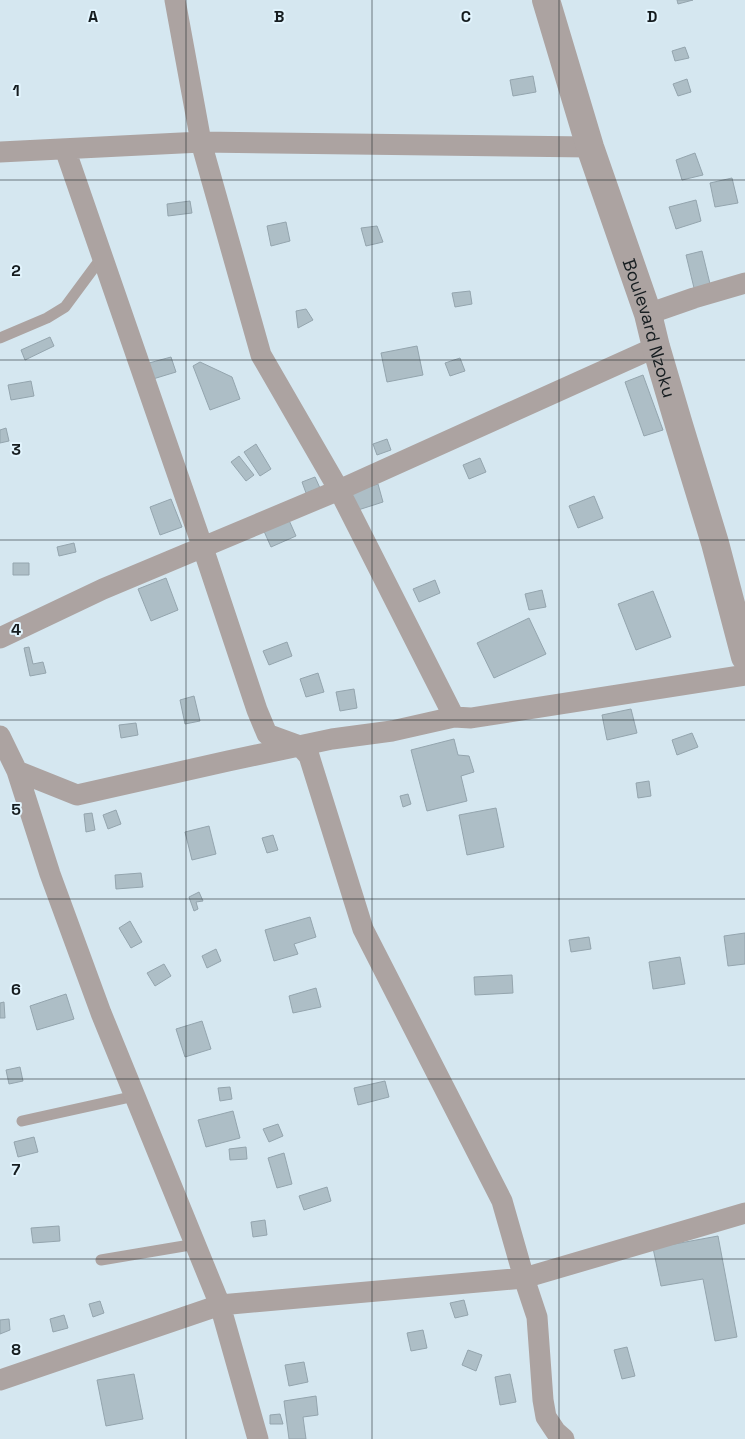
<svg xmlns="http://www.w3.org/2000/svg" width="745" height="1439" viewBox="0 0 745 1439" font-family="'Space Grotesk',sans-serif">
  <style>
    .building { fill: #adbec6; stroke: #94a5ae }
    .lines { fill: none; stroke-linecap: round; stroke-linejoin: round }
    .service { stroke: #aca3a1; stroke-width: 11 }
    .minor { stroke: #aca3a1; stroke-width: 21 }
    .tertiary { stroke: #aca3a1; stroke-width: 28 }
    .grid { fill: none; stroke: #161d20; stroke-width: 1; stroke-opacity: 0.55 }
    .labels { text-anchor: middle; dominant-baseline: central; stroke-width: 4; stroke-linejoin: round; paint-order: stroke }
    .street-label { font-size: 18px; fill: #161d20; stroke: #e2f4fd }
    .grid-label { font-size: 16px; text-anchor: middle; font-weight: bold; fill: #161d20; stroke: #e2f4fd; stroke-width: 4; stroke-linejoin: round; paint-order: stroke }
  </style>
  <rect width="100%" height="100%" fill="#d5e7f0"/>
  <!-- building -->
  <path class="building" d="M677 0H693L678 4Z
    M685 47 689 58 675 61 672 51Z
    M533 76 536 92 513 96 510 80Z
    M687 79 691 92 678 96 673 84Z
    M695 153 703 175 682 180 676 160Z
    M732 178 738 203 715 207 710 183Z
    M696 200 701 221 676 229 669 207Z
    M190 201 192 213 168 216 167 204Z
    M286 222 290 241 271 246 267 226Z
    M377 226 383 242 366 246 361 228Z
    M702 251 711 288 695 292 686 255Z
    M470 291 472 304 455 307 452 293Z
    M306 309 313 320 298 328 296 311Z
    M50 337 54 346 25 360 21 350Z
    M417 346 423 375 387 382 381 353Z
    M171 357 176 372 153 379 149 363Z
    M460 358 465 371 450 376 445 363Z
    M200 362 232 377 240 399 210 410 193 366Z
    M643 375 663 430 644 436 625 382Z
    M31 381 34 396 11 400 8 385Z
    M6 428 9 441 0 443V430Z
    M387 439 391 450 377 455 373 444Z
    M256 444 271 469 260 476 244 452Z
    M239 456 254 475 246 481 231 462Z
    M480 458 486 472 469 479 463 465Z
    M315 477 320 488 306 493 302 482Z
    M378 484 383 502 355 511 349 493Z
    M594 496 603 518 578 528 569 506Z
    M171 499 182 527 160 535 150 507Z
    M288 518 296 536 271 547 263 529Z
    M74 543 76 552 59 556 57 547Z
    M13 563H29V575H13Z
    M166 578 178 610 151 621 138 589Z
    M435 580 440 593 419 602 413 589Z
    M542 590 546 607 529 610 525 594Z
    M653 591 671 637 636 650 618 604Z
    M529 618 546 654 494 678 477 643Z
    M287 642 292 656 269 665 263 651Z
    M29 647 33 664 43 662 46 673 30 676 24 648Z
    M318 673 324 692 306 697 300 679Z
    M354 689 357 708 340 711 336 692Z
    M194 696 200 721 185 724 180 700Z
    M631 709 637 733 607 740 602 715Z
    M136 723 138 735 121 738 119 725Z
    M692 733 698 747 677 755 672 740Z
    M454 739 458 755 469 756 474 772 461 776 467 801 427 811 411 750Z
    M649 781 651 796 638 798 636 783Z
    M408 794 411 804 403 807 400 796Z
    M496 808 504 847 467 855 459 815Z
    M116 810 121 824 108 829 103 815Z
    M92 813 95 830 86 832 84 814Z
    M209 826 216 854 192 860 185 832Z
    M273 835 278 850 267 853 262 838Z
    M141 873 143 887 116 889 115 875Z
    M199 892 203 901 196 902 198 909 194 911 189 897Z
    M310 917 316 937 294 944 298 954 274 961 265 930Z
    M130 921 142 942 131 948 119 928Z
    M745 933V964L728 966 724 936Z
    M589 937 591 949 571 952 569 940Z
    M216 949 221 961 207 968 202 956Z
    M680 957 685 984 653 989 649 962Z
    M164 964 171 976 155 986 147 973Z
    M512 975 513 993 475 995 474 977Z
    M316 988 321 1007 293 1013 289 996Z
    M66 994 74 1019 37 1030 30 1006Z
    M4 1002 5 1018H0V1003Z
    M202 1021 211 1049 185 1057 176 1029Z
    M20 1067 23 1081 9 1084 6 1070Z
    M385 1081 389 1097 358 1105 354 1088Z
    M230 1087 232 1099 220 1101 218 1088Z
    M233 1111 240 1138 206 1147 198 1120Z
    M278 1124 283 1136 269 1142 263 1129Z
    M34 1137 38 1152 18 1157 14 1142Z
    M246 1147 247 1159 230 1160 229 1149Z
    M284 1153 292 1184 277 1188 268 1158Z
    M327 1187 331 1201 304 1210 299 1196Z
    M265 1220 267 1235 253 1237 251 1222Z
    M59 1226 60 1241 33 1243 31 1228Z
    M718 1236 737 1337 715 1341 703 1279 661 1286 653 1248Z
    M464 1300 468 1315 455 1318 450 1303Z
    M100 1301 104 1313 93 1317 89 1304Z
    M64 1315 68 1328 53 1332 50 1319Z
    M9 1319 10 1330 0 1334V1320Z
    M423 1330 427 1348 411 1351 407 1333Z
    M627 1347 635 1376 622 1379 614 1350Z
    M468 1350 482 1355 476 1371 462 1365Z
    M304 1362 308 1382 289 1386 285 1365Z
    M134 1374 143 1419 106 1426 97 1380Z
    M510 1374 516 1402 500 1405 495 1377Z
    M316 1396 318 1415 303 1417 306 1439H289L284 1401Z
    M280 1414 283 1424H270V1415Z"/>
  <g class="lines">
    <!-- service -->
    <path class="service" d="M0 338 47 318 65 307 102 257
      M22 1121 135 1096
      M101 1260 196 1244"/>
    <!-- minor -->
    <path class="minor" d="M175 0 201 142 261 355 339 490 454 717
      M65 149 203 548 257 710 267 734 300 746 309 756 363 929 502 1201 524 1278 537 1317 543 1400 546 1417 556 1432 564 1439
      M0 152 201 142 590 147
      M648 314 694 298 745 283
      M0 638 103 589 339 490 656 347
      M0 736 17 771 50 874 101 1013 220 1305 258 1439
      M17 771 77 795 228 761 332 739 392 731 454 717 471 718 745 675
      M0 1380 220 1305 524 1278 745 1213"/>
    <!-- tertiary -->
    <path class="tertiary" id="s1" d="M546 0 590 147 648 314 656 347 679 425 715 543 745 657"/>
  </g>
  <!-- grid -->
  <path class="grid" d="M186 0V1439M372 0V1439M559 0V1439M0 180H745M0 360H745M0 540H745M0 720H745M0 899H745M0 1079H745M0 1259H745"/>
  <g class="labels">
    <!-- street labels -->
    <g class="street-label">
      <text stroke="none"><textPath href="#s1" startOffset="344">Boulevard Nzoku</textPath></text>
    </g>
  </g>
  <g class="grid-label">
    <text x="93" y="22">A</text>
    <text x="279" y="22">B</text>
    <text x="466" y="22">C</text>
    <text x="652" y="22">D</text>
    <text x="16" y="96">1</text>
    <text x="16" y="276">2</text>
    <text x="16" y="455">3</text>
    <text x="16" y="635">4</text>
    <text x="16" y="815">5</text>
    <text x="16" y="995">6</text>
    <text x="16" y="1175">7</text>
    <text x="16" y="1355">8</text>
  </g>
</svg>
